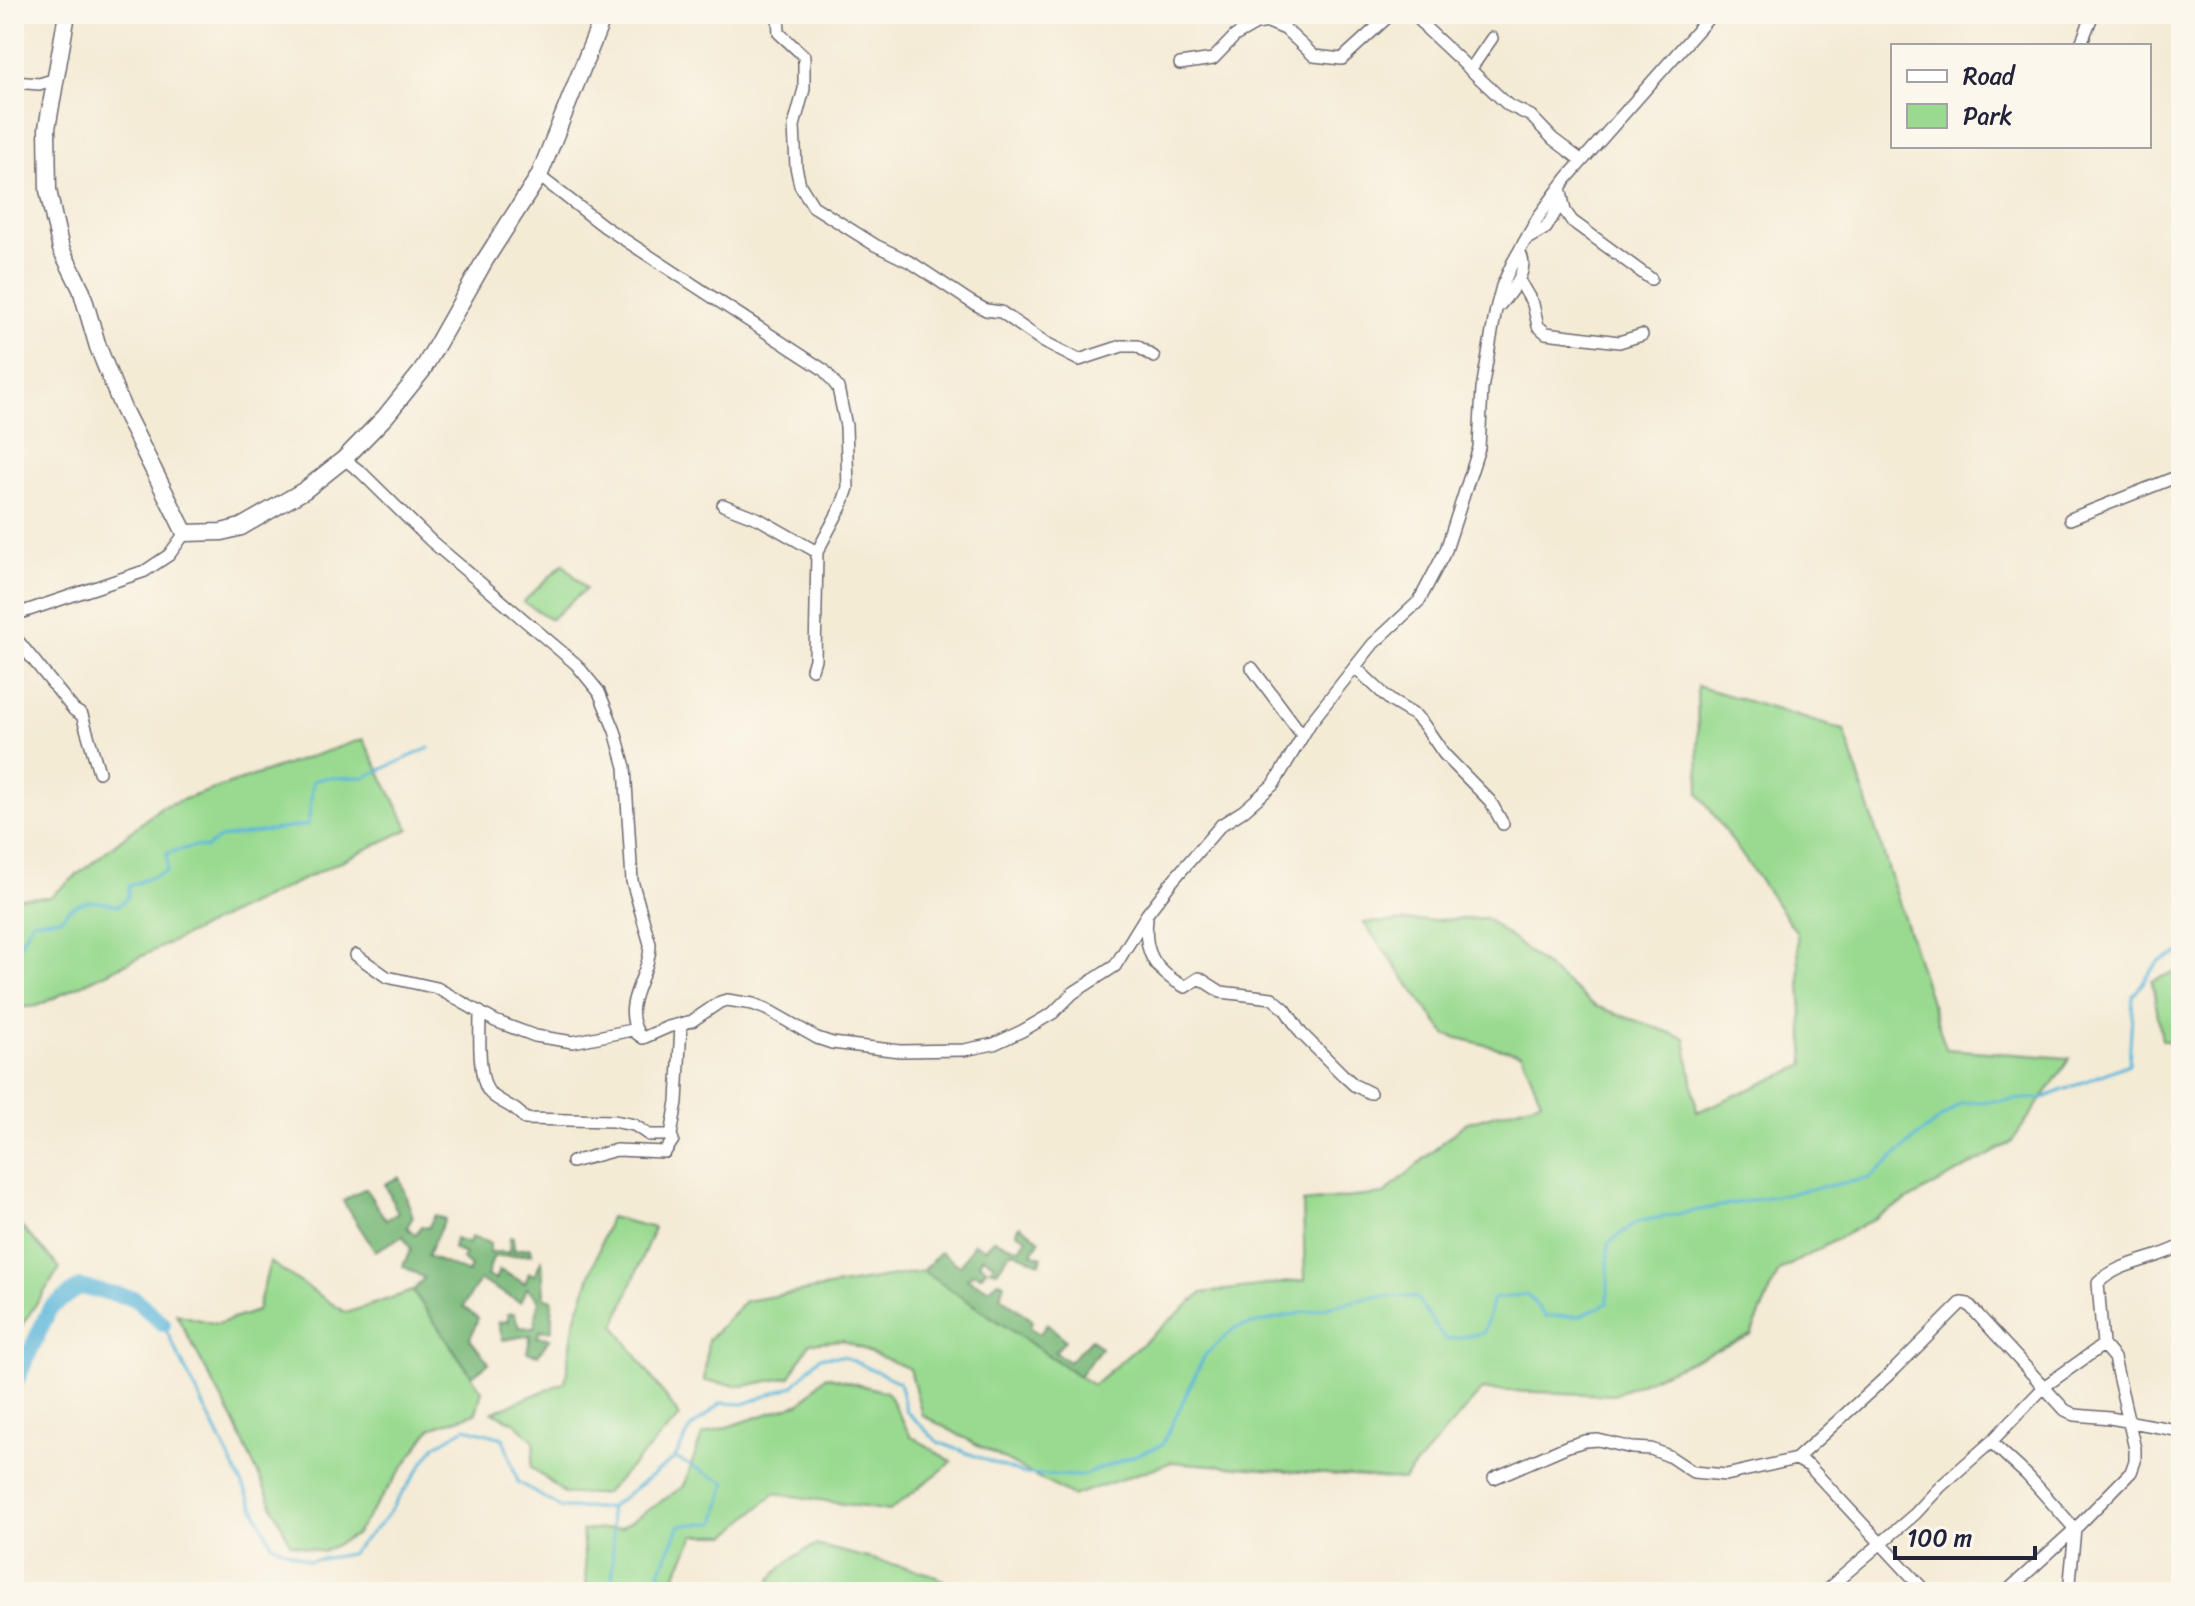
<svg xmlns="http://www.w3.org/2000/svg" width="2195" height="1606" viewBox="0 0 2195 1606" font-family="Sriracha,sans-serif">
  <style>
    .green { fill: #99da90; stroke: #5e7e66; stroke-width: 2 }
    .forest { fill: #7aba7a; stroke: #4e6e5a; stroke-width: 2 }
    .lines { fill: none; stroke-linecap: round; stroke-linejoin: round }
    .stream { stroke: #5eb8db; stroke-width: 3 }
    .river { stroke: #5eb8db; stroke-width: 16 }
    .street-casing { stroke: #6c6871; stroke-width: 14 }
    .secondary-casing { stroke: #6c6871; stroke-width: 19 }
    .street { stroke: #fff; stroke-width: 11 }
    .secondary { stroke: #fff; stroke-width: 16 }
  </style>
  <rect width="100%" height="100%" fill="#fbf7ec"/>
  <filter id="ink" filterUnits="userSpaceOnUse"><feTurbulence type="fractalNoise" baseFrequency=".0125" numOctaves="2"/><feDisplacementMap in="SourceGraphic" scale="16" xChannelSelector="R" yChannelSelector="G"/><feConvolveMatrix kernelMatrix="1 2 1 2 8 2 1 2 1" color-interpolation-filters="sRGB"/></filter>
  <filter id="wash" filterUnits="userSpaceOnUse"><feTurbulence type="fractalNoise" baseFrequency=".006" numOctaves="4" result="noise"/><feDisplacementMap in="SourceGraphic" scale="32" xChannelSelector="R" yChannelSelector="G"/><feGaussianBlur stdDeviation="1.8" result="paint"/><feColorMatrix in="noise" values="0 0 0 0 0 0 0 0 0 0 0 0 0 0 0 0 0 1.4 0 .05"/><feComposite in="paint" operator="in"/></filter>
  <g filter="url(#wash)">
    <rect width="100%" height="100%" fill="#f4ebd5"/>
    <!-- green -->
    <path class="green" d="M563 564 586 589 551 619 523 602Z
      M1697 686 1844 730 1946 1049 2070 1058 2011 1143 1779 1271 1751 1335 1613 1395 1482 1390 1403 1480 1172 1462 1072 1496 922 1415 910 1369 842 1340 810 1343 790 1377 744 1386 704 1381 708 1340 745 1301 923 1271 1093 1385 1202 1293 1305 1280 1303 1202 1384 1194 1465 1123 1541 1101 1522 1054 1446 1035 1364 923 1486 918 1595 1006 1685 1038 1697 1112 1805 1065 1797 933 1699 794Z
      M363 739 409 829 37 1006 14 1008V898L50 897 161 807Z
      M2181 969V1045L2162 1040 2152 981Z
      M610 1217 654 1228 615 1326 680 1417 604 1494H565L531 1467 535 1442 516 1423 493 1412 565 1382 575 1320Z
      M14 1219 60 1268 14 1337Z
      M270 1262 346 1313 413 1291 482 1391 476 1413 431 1428 355 1535 323 1552 290 1543 233 1420 176 1314 217 1324 257 1311Z
      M826 1376 887 1392 910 1435 952 1462 889 1511 775 1493 728 1535H695L676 1574 684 1592H587L582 1531 621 1528 684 1486 702 1435 801 1403Z
      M816 1545 927 1573 945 1581 942 1592H763C773 1571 795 1555 816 1545Z"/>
    <!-- forest -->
    <path class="forest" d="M399 1177 413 1217 407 1227 415 1235 421 1226 428 1228 435 1215 445 1219 427 1256 468 1273 471 1266 462 1259 465 1254 453 1249 455 1239 469 1244 471 1237 490 1243V1252H509L510 1237H513L514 1250 531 1248 532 1254 493 1257 487 1276 495 1280 499 1270 525 1283 529 1273 535 1275 542 1259 544 1297 552 1300V1330L540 1331 537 1337 550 1338 538 1355 527 1352 531 1335 503 1340 498 1322 508 1321 507 1314 514 1313 519 1327 534 1328 539 1300 527 1288 520 1302 480 1280 463 1307 478 1318 470 1339 489 1363 472 1376 413 1291 424 1278 403 1266 411 1249 403 1236 375 1251 343 1201 365 1188 386 1220 398 1213 385 1184Z
      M1020 1225 1040 1240 1032 1253 1042 1257 1040 1263 1011 1251 997 1271 990 1269 994 1263 983 1257 979 1263 987 1268 981 1276 974 1273 967 1279 989 1289 999 1281 1004 1283 1000 1296 1032 1320 1030 1328 1040 1334 1047 1323 1065 1340 1055 1352 1069 1362 1091 1339 1101 1348 1079 1376 923 1271 940 1252 960 1266 974 1243 985 1249 994 1240 1020 1249 1027 1238 1016 1232Z"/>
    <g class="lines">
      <!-- stream -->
      <path class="stream" d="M14 946H19L32 921 61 918C77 898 95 899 118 906L128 897 129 886 167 871V853L196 846 206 848 219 838 308 825 313 781 325 778 365 777 429 748
        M163 1324 272 1544 309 1561 350 1554 383 1521 436 1445 466 1428 503 1438 518 1482 561 1508H609L675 1458 691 1428 721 1403 744 1404 793 1386 820 1357 843 1356 899 1382 906 1411 938 1442 1023 1474 1081 1476 1162 1445 1205 1355 1235 1328 1376 1296 1416 1297 1445 1340 1484 1333 1493 1299 1527 1294 1545 1316H1579L1608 1303V1244L1636 1222 1870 1178 1919 1135 1961 1103 2043 1098 2129 1064 2133 996 2158 962 2181 953
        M609 1508 613 1536 612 1592
        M668 1592 660 1571 680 1525 715 1523 726 1483 675 1458"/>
      <!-- river -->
      <path class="river" d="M14 1386 50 1308 80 1287 134 1298 163 1324"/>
    </g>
  </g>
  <g filter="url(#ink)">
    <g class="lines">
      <!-- street casing -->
      <g class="street-casing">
        <path id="street" d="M778 14 779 33 804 56V89L794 126 796 167 800 185 813 206 875 245 912 263 971 302 986 310 1001 312 1044 342 1079 360 1122 346H1137L1154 357
          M1415 14 1428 30 1508 105 1531 116 1553 139 1582 161
          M2080 46 2093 14
          M1180 64 1213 59 1235 36 1256 24 1268 22 1285 29 1314 56 1342 59 1391 14
          M1470 70 1492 38
          M14 82 39 84 56 79
          M539 176 605 227 824 370 838 388 846 426 848 488 842 505 817 552 815 659 812 669
          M1560 187 1565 211 1572 221 1651 279
          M1527 239 1546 228 1562 201
          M1519 280 1533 304 1538 326 1546 333 1619 342 1642 335
          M1499 306C1511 291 1530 272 1520 253
          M344 459 362 473 431 541 576 664 599 692 615 731 625 767 632 881 650 944C651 975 620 1002 638 1033
          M723 505 759 519 817 552
          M2070 519 2181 475
          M14 615 145 571 169 555 185 533
          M14 636 74 710 82 715 99 772
          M1252 668 1302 735
          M1356 668 1391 701 1416 716 1424 725 1444 754 1490 801 1503 824
          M1147 919C1143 953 1155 971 1185 987L1199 978 1221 992 1272 998 1285 1009 1301 1033 1342 1074 1354 1085 1370 1093
          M356 955 387 977 437 988 495 1021 535 1036 573 1042 632 1030 643 1038 668 1027 692 1021 720 1002 727 1000 753 1004 766 1009 817 1038 832 1043 900 1051 964 1050 994 1044 1022 1031 1053 1013 1073 993 1115 966 1147 914 1174 879 1221 825 1243 811 1274 784 1311 722 1373 644 1419 601 1446 550 1479 448 1482 389 1496 309 1502 286 1513 262 1539 216 1567 178 1712 14
          M480 1012C480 1031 477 1079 490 1093 501 1104 515 1105 525 1119L613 1121 634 1125 649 1135H671L673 1140 665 1152 616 1150 572 1162
          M671 1135 677 1102 681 1025
          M1991 1442 2027 1475 2075 1529 2069 1592
          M1796 1459 1809 1466 1926 1592
          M1494 1478 1568 1446 1585 1441 1598 1440 1632 1448 1651 1449 1669 1456 1693 1472 1726 1475 1796 1459 1896 1368 1961 1303 1968 1304 2065 1410 2075 1415 2110 1418 2181 1431
          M1824 1592 1915 1514 1941 1486 1991 1442 2045 1386 2103 1345 2098 1283C2120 1261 2154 1261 2181 1246
          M2006 1592 2075 1529 2131 1472 2135 1461V1449L2114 1358 2103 1345"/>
      </g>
      <!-- secondary casing -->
      <g class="secondary-casing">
        <path id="secondary" d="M67 14 47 128 48 190 54 219 61 249 81 289 98 347 123 409 185 533 222 532 241 527 305 490 344 459 385 417 422 371 485 260 539 176 604 14"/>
      </g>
      <!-- street -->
      <use href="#street" class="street"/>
      <!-- secondary -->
      <use href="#secondary" class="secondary"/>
    </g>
  </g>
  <!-- margin -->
  <rect width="2195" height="1606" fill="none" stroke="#fbf7ec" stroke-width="48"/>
  <!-- legend -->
  <rect x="1891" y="44" width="260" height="104" fill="#fbf7ec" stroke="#a4a2a5" stroke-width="2"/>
  <rect x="1907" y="70" width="40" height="12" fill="#ffffff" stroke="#a4a2a5" stroke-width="2"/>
  <text x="1963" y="84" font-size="24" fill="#22223b">Road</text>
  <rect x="1907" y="104" width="40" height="24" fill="#99da90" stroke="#a4a2a5" stroke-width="2"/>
  <text x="1963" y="124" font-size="24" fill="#22223b">Park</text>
  <!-- scale -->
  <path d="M1895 1546v12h140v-12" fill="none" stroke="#22223b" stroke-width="4"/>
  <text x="1907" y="1546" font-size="24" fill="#22223b" stroke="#fbf7ec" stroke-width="6" paint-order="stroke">100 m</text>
</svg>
